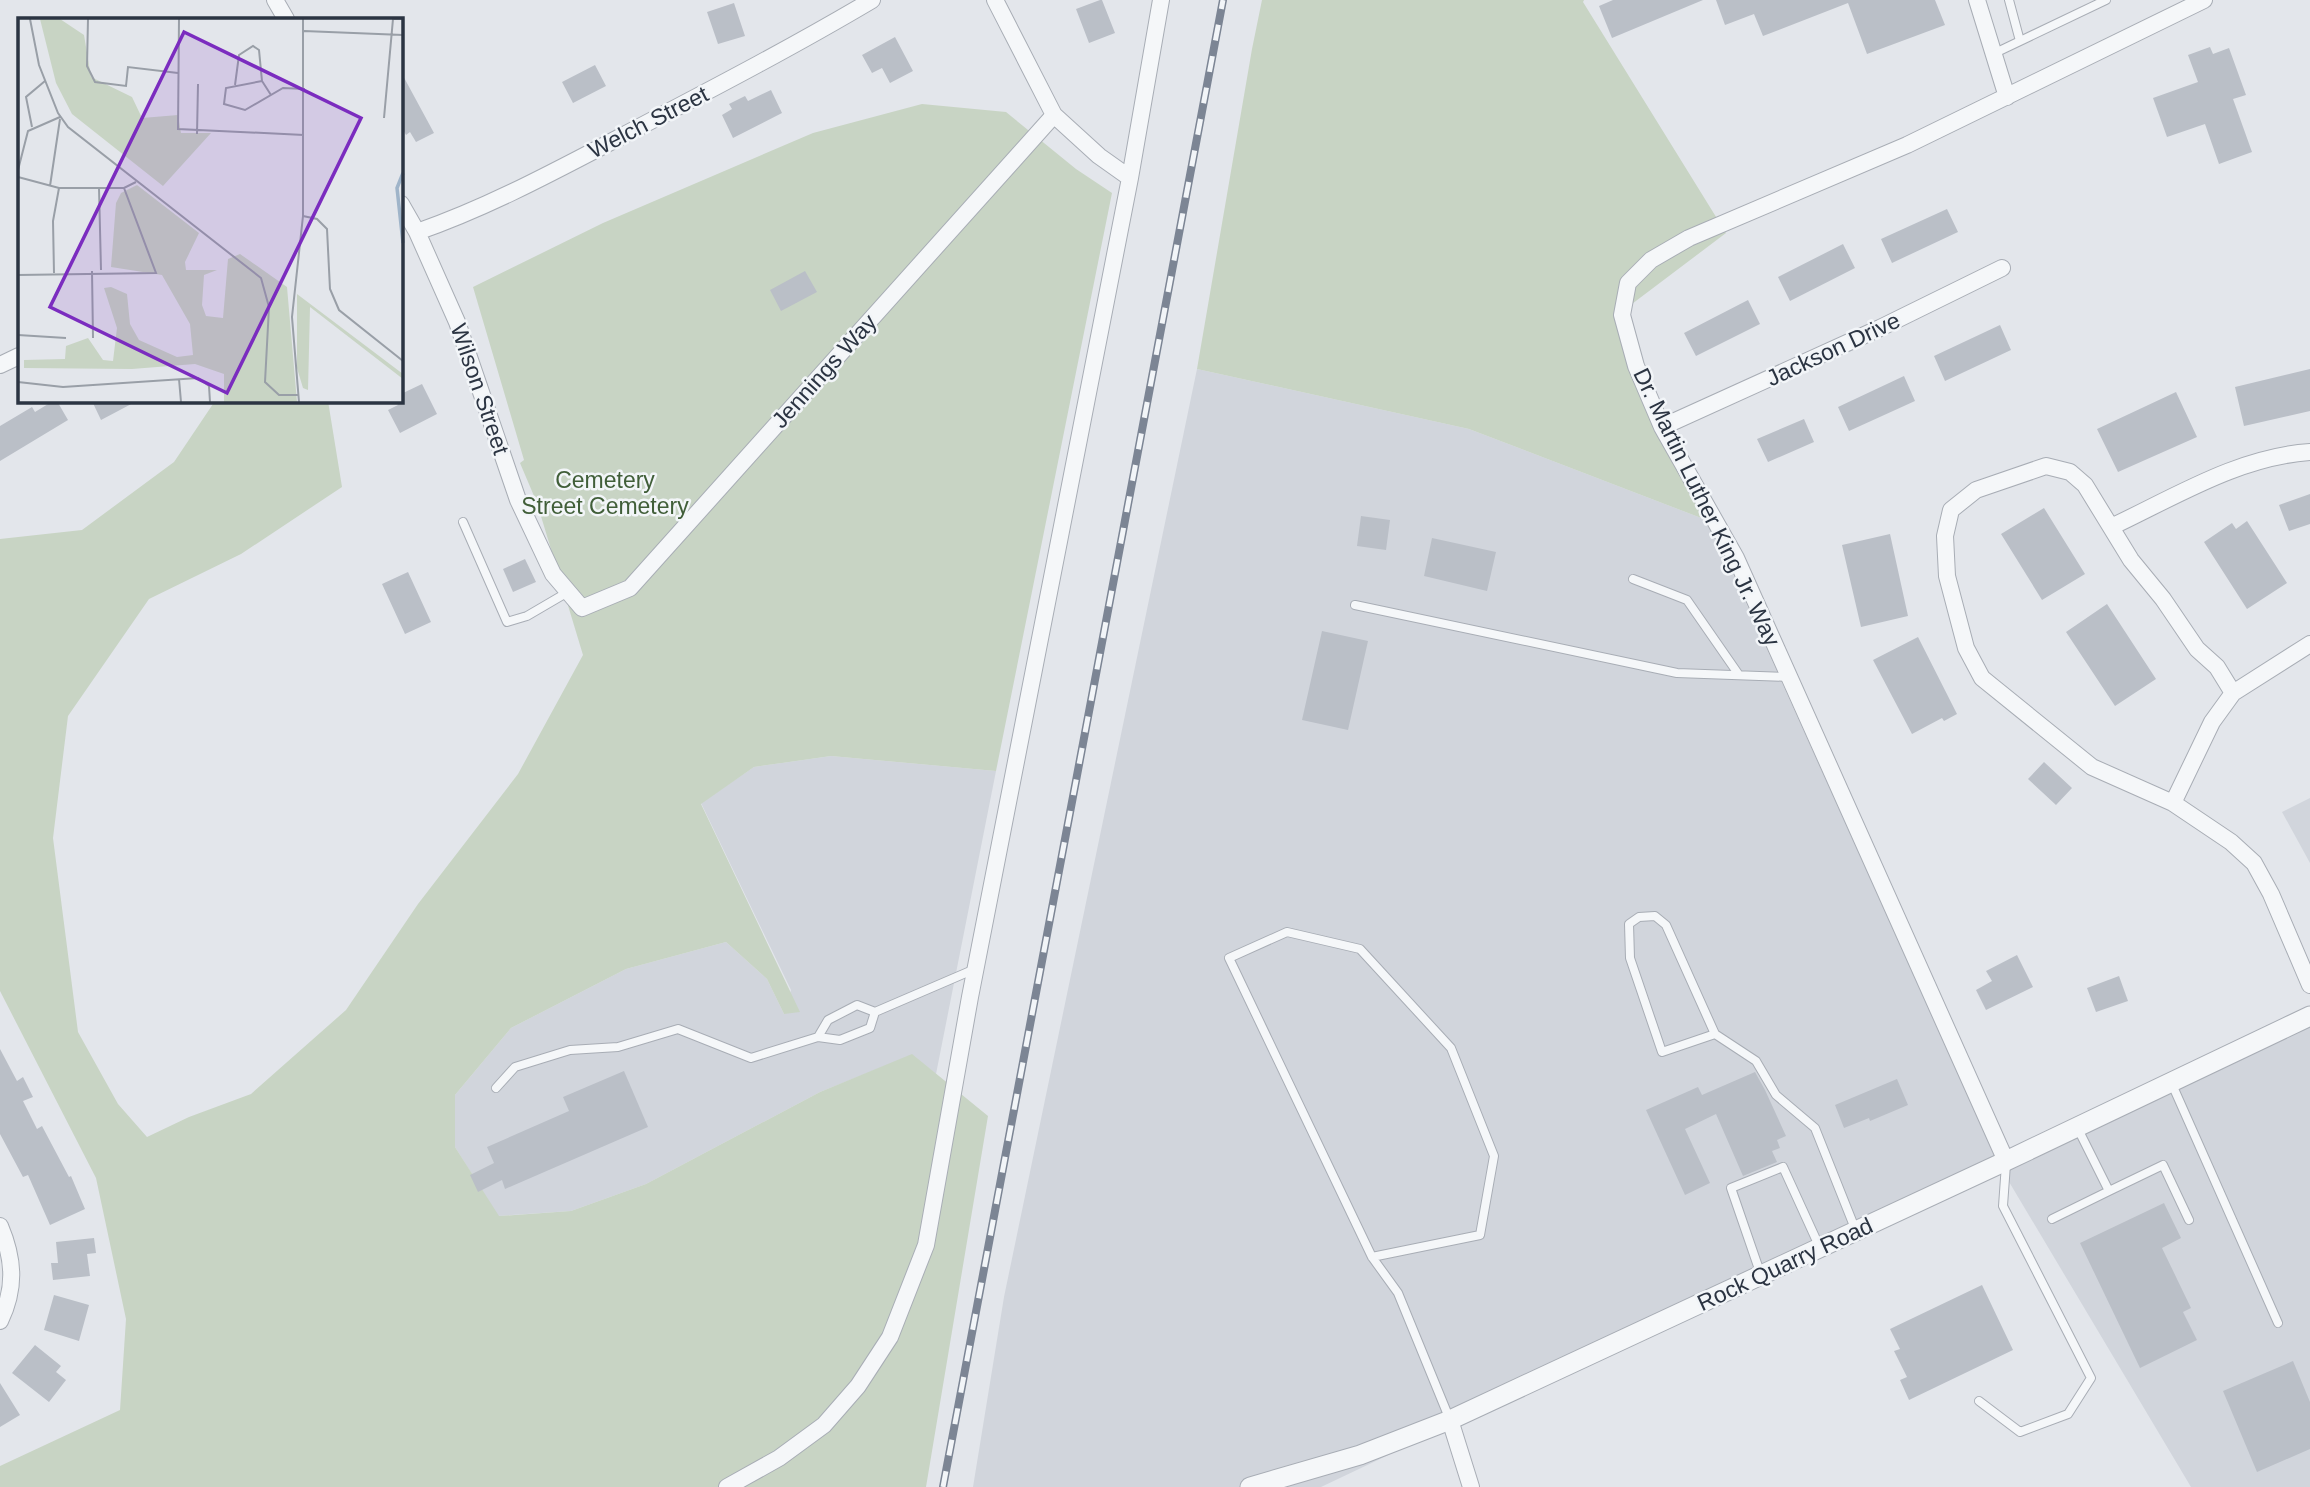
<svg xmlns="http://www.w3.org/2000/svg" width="2310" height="1487" viewBox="0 0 2310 1487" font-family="Arial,sans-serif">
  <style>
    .built { fill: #d1d5dc }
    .green { fill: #c8d4c4 }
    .building { fill: #babfc7 }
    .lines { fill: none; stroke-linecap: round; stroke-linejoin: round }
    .service-casing { stroke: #a8adb5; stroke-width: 10 }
    .minor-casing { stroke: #a8adb5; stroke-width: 18 }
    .tertiary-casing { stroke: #a8adb5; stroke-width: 21 }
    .service { stroke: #f5f7f9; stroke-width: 8 }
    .minor { stroke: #f5f7f9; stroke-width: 16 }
    .tertiary { stroke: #f5f7f9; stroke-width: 19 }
    .rail-casing { stroke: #7c8594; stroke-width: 8 }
    .rail { stroke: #f2f5f8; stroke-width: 5; stroke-dasharray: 16; stroke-linecap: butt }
    .labels { text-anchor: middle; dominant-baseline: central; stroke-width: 5; stroke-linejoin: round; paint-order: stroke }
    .street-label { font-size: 23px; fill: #2b3442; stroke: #f2f5f8 }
    .park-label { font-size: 23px; fill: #405e38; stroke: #f2f5f8 }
    .inset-river { fill: none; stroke: #9fb4c9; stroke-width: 3.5 }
    .inset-road { fill: none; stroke: #999fa7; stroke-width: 2 }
    .view { fill: #7b2cbf; fill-opacity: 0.15; stroke: #7b2cbf; stroke-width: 3.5 }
    .inset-edge { fill: none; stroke: #2b3442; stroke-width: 3.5 }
  </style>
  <rect width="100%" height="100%" fill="#e3e6eb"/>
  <!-- built -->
  <path class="built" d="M1197 369 1469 429 1709 521 1999 1164 2310 1019V1487H2191L1999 1165 1321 1487H973L1004 1297Z
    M831 756 996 771 936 1074 912 1055 820 1092 646 1184 571 1211 498 1216 455 1147V1095L511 1028 626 969 726 942 767 979 784 1014 791 990 701 803 754 767Z
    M2310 798V863L2282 812Z"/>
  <!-- green -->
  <path class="green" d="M1262 0H1584L1583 2 1726 233 1616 316 1709 521 1469 429 1197 369 1252 49Z
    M922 104 1006 112 1076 169 1112 193 996 771 831 756 754 767 701 804 800 1012 784 1014 767 979 726 942 626 969 511 1028 455 1095V1147L499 1216 571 1211 646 1184 820 1092 912 1054 988 1116 926 1487H0V1466L120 1410 126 1319 96 1178 0 991V539L82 530 174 462 215 401H328L342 487 241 554 149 599 68 716 53 838 78 1032 118 1104 147 1137 189 1117 251 1094 346 1010 418 904 518 774 583 655 537 503 520 463 524 460 473 287 603 223 813 133Z"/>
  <!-- building -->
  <path class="building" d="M1100 0H1102L1115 33 1089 43 1076 9Z
    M1613 0H1703L1612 38 1599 6Z
    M1716 0H1935L1945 25 1867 54 1848 3 1763 36 1754 14 1725 25Z
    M734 3 745 36 718 44 707 12Z
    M895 37 913 71 890 83 882 68 872 73 862 55Z
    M2210 47 2213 54 2229 48 2246 95 2233 99 2252 152 2219 164 2205 124 2167 137 2153 98 2198 82 2188 55Z
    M595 65 606 86 573 103 562 82Z
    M401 72 434 133 416 142 410 132 406 135 401 126Z
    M771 90 782 113 733 138 722 115 732 109 729 104 745 96 748 101Z
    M1947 209 1958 232 1892 263 1881 239Z
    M1843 244 1855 268 1790 301 1778 277Z
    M805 271 817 292 781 311 770 290Z
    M1748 300 1760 324 1696 356 1684 333Z
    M2000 325 2011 350 1945 381 1934 356Z
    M2310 369V411L2244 426 2235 387Z
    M1904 376 1915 401 1849 431 1838 407Z
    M422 384 437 414 400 433 388 410 398 405 396 401H401V394Z
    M2176 392 2197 437 2118 472 2097 429Z
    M53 401H57L68 420 0 461V426L32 407 35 412Z
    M92 401H137L101 420Z
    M1804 419 1814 442 1768 462 1757 439Z
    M2310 494V524L2289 531 2279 505Z
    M2044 508 2085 574 2042 600 2001 534Z
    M1361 516 1390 520 1386 550 1357 546Z
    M2247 521 2287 583 2247 609 2204 542 2232 523 2236 529Z
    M1890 534 1908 616 1861 627 1842 545Z
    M1432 538 1496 552 1487 591 1424 576Z
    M525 559 536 582 513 592 503 569Z
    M408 572 431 622 405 634 382 584Z
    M2107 604 2156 679 2115 706 2066 632Z
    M1322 631 1368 641 1348 730 1302 720Z
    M1918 637 1957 714 1944 721 1942 718 1912 734 1873 660Z
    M2044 762 2072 788 2056 805 2028 779Z
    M2017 955 2033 987 1986 1010 1976 990 1992 981 1986 971Z
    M2119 976 2128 1001 2096 1012 2087 988Z
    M0 1049 17 1081 23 1077 33 1097 23 1101 37 1129 42 1126 69 1177 71 1176 85 1209 50 1225 28 1175 23 1177 0 1134Z
    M624 1071 648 1127 505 1189 502 1180 478 1192 470 1175 494 1163 487 1147 569 1111 563 1097Z
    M1755 1072 1765 1090 1786 1136 1777 1140 1780 1148 1772 1151 1777 1162 1743 1176 1716 1114 1685 1129 1710 1183 1685 1195 1646 1110 1698 1087 1702 1095Z
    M1897 1079 1908 1105 1870 1121 1869 1118 1844 1128 1835 1105Z
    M2164 1203 2181 1238 2162 1248 2191 1308 2183 1312 2197 1340 2140 1368 2080 1243Z
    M94 1238 96 1253 87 1254 90 1276 53 1280 51 1263H58L56 1242Z
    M1982 1285 2013 1350 1909 1400 1900 1380 1907 1377 1894 1351 1900 1349 1890 1329Z
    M54 1295 89 1305 79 1341 44 1330Z
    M35 1345 61 1366 56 1372 66 1380 49 1402 12 1373Z
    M2293 1361 2310 1402V1449L2257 1472 2223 1391Z
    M0 1383 20 1415 0 1427Z"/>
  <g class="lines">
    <!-- service casing -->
    <g class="service-casing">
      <path id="service" d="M2009 0 2020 41
        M1995 53 2106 0
        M463 522 507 622 527 616 568 592
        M1633 579 1687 600 1739 675
        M1355 605 1677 673 1789 677
        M875 1012 870 1028 840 1040 818 1037 828 1020 857 1005 875 1012 975 969
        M1715 1034 1662 1052 1630 958 1629 924 1639 917 1655 916 1666 925 1715 1034 1756 1061 1776 1095 1815 1128 1856 1231
        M2171 1082 2278 1323
        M496 1088 515 1067 570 1050 618 1047 678 1029 751 1058 818 1037
        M2109 1191 2163 1165 2189 1220
        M2052 1219 2109 1191 2077 1127
        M1372 1257 1480 1235 1494 1156 1451 1048 1360 949 1287 932 1229 958 1372 1257 1398 1293 1450 1420
        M1761 1275 1731 1188 1783 1167 1820 1248
        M1979 1401 2020 1432 2068 1414 2091 1378 2003 1206 2006 1164"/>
    </g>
    <!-- minor casing -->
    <g class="minor-casing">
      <path id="minor" d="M275 0 286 19
        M995 0 1054 115 1099 156 1130 178
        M1977 0 2007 97
        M401 204 417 232 457 322 518 500 553 574 582 608 630 588 1054 115
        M417 232C489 207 557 170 624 135 708 91 791 48 872 0
        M0 365 19 356
        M1662 427 1880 328 2002 268
        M2111 527C2175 497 2238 457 2310 452
        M2233 693 2217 667 2197 649 2163 599 2131 560 2085 485 2070 472 2046 466 1976 490 1951 510 1945 536 1947 576 1966 648 1982 678 2092 767 2173 803 2231 842 2254 863 2271 894 2310 985
        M2173 803 2212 722 2233 693 2310 644
        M2006 1161 1736 558 1662 427 1636 366 1622 315 1628 283 1651 260 1689 238 1907 145 2204 0
        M0 1226C14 1259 16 1288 0 1321
        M1450 1420 1471 1487
        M727 1487 779 1458 824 1425 858 1386 890 1337 926 1245 970 997 1130 178 1161 0"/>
    </g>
    <!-- tertiary casing -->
    <g class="tertiary-casing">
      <path id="tertiary" d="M1250 1487 1360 1455 1450 1420 2006 1161 2310 1016"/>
    </g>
    <!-- service -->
    <use href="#service" class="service"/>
    <!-- minor -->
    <use href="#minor" class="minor"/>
    <!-- tertiary -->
    <use href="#tertiary" class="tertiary"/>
    <!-- rail casing -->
    <g class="rail-casing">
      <path id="rail" d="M943 1487 1223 0"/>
    </g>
    <!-- rail -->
    <use href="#rail" class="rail"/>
  </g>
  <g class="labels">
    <!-- street labels -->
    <g class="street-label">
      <text transform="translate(648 122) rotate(-27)">Welch Street</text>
      <text transform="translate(1833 349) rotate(-25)">Jackson Drive</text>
      <text transform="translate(824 371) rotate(-48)">Jennings Way</text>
      <text transform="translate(480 389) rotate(71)">Wilson Street</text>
      <text transform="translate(1707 507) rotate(64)">Dr. Martin Luther King Jr. Way</text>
      <text transform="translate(1785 1264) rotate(-25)">Rock Quarry Road</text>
    </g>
    <!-- park labels -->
    <g class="park-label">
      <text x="605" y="480">Cemetery<tspan x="605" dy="26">Street Cemetery</tspan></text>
    </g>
  </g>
  <!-- overview -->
  <g transform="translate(18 18)">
    <rect width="385" height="385" fill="#e3e6eb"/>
    <path d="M22 1H42L66 17 73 59 114 79 124 100 160 97 163 115H193L145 168 54 96 38 65ZM119 167 181 215 167 244 168 252H199L186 257 184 287 188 298 205 300 210 241 222 236 269 269 279 384H206V356L177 346 114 351 6 350V342L47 341 48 328 70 320 85 342 95 343 99 310 86 270 93 269 109 276 112 306 121 322 159 339 175 337 172 306 144 257 93 249 98 185 103 175ZM279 276 385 356V361L292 289 290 372 285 370 279 350Z" fill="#c8d4c4"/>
    <path class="inset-river" d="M385 155 379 170 385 225"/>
    <path class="inset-road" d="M12 1 21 47 40 95 50 109 243 260 251 289 247 364 261 377H280M70 1 69 48 77 64 108 68 110 49 160 55M161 1 160 111 286 117M286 13 385 17M244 63 208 70 206 86 227 92 265 70 287 71M217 67 221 37 235 28 241 32 244 63 253 77M366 100 375 1H385M14 109 8 79 27 63M179 116 180 66M0 152 10 113 42 99M0 159 41 170H106L118 164M32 168 42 101M81 170 83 252M285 198 299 201 309 211 312 271 321 292 385 343M74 253 75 320M36 255 35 203 41 170M0 257 138 255 106 170M0 317 48 320M161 361 163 384M0 364 45 369 180 360 191 368 192 384M281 384 274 299 285 198V1"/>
    <path class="view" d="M166 14 343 100 209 375 32 289Z"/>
    <rect width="385" height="385" class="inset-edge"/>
  </g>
</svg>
